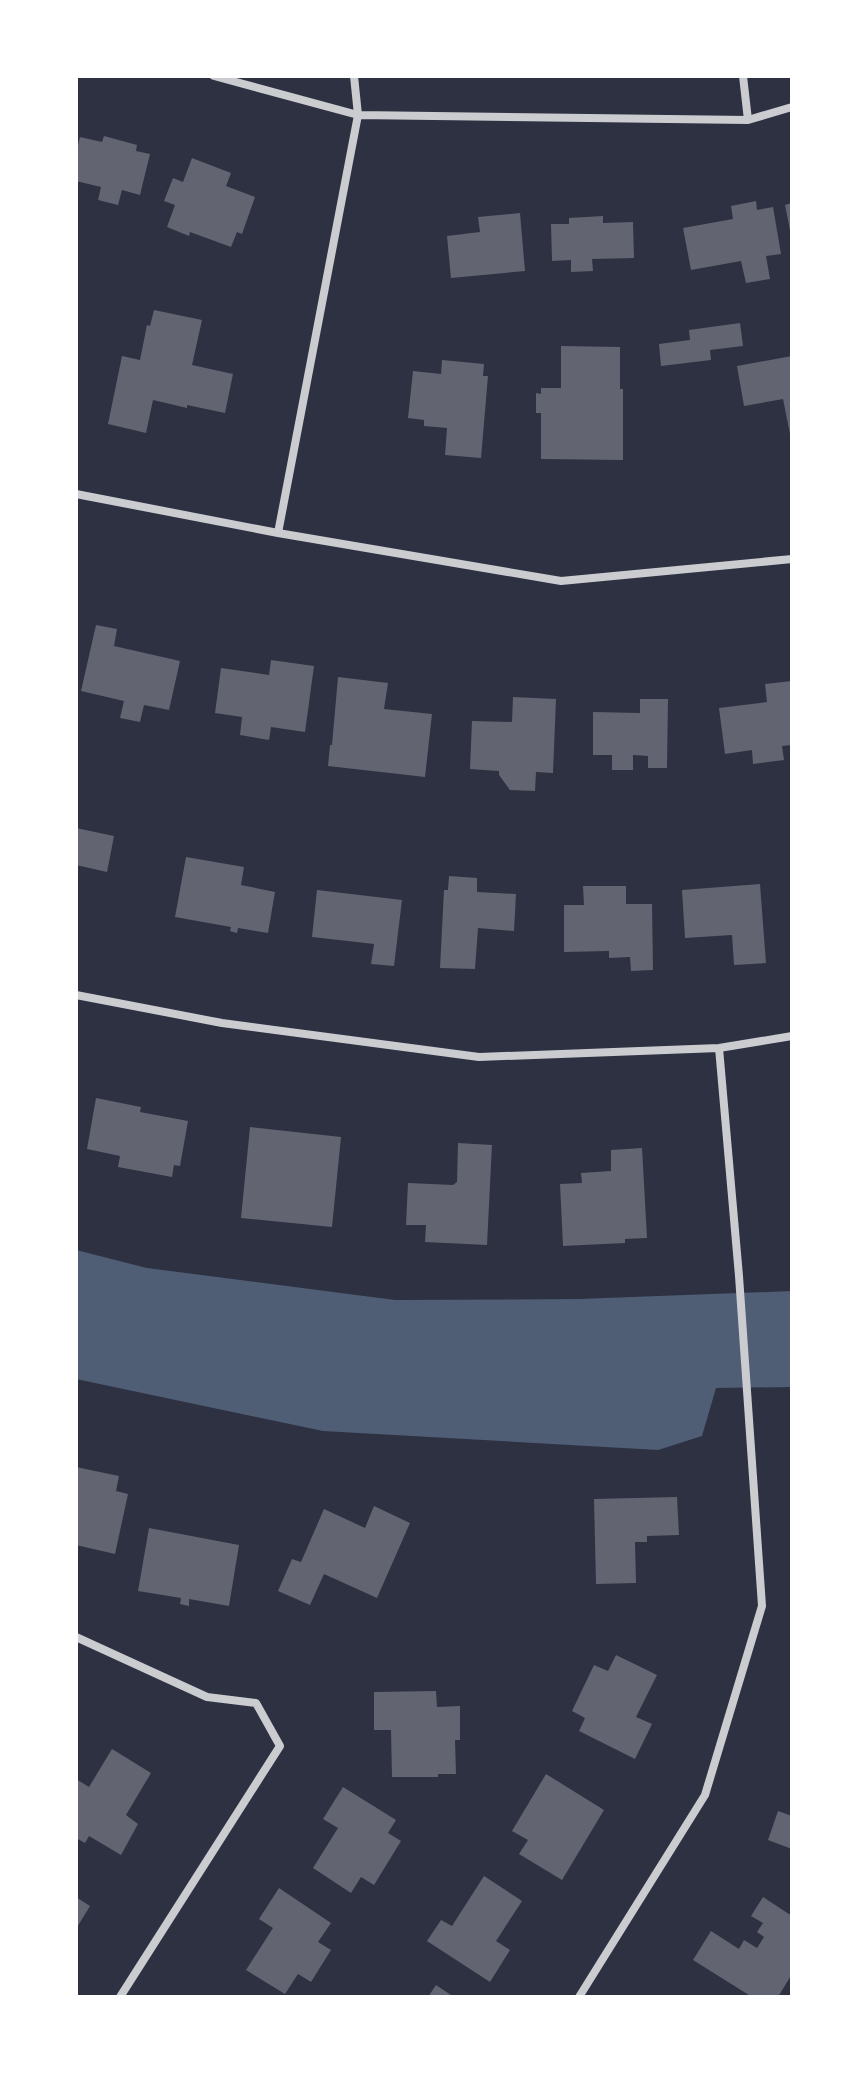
<svg xmlns="http://www.w3.org/2000/svg" width="868" height="2073" viewBox="0 0 868 2073" font-family="'Archivo Narrow',sans-serif">
  <style>
    .water { fill: #4f5d75 }
    .building { fill: #626471 }
    .lines { fill: none; stroke-linecap: round; stroke-linejoin: round }
    .minor { stroke: #caccd0; stroke-width: 8 }
  </style>
  <rect width="100%" height="100%" fill="#2d3142"/>
  <!-- water -->
  <path class="water" d="M76 1250 147 1268 395 1300 579 1299 792 1291V1387L716 1388 702 1436 658 1450 323 1431 76 1379Z"/>
  <!-- building -->
  <path class="building" d="M104 136 137 145 136 151 150 154 140 195 122 190 118 205 98 200 101 187 76 181V152L80 137 102 142Z
    M192 158 231 173 226 186 255 197 242 234 237 232 231 247 190 232 189 236 167 227 175 205 164 201 173 178 183 182Z
    M756 201 757 210 773 207 781 254 766 256 770 279 746 283 741 261 691 270 683 228 733 219 731 206Z
    M792 203V235H791L785 205Z
    M520 213 525 271 451 278 447 236 480 232 478 217Z
    M603 216V223L633 222 634 258 592 259 593 271 571 272V260L552 261 551 224H569V218Z
    M154 310 202 320 192 365 233 374 225 413 187 405V408L153 400 146 433 108 424 122 356 140 360 147 325 150 326Z
    M740 323 743 346 710 350 711 360 661 366 659 344 690 340 689 330Z
    M561 346 620 347V389H623V460L541 459V413H536V393L541 394V388H561Z
    M792 356V439H791L783 399 744 406 737 366Z
    M442 360 484 364 483 376H488L481 458 445 455 447 428 424 426V420L408 418 413 371 441 374Z
    M96 625 117 629 114 646 180 661 169 710 144 705 140 722 120 718 124 701 81 691Z
    M271 660 314 666 305 732 271 727 269 740 240 735 242 717 215 713 221 668 269 675Z
    M338 677 388 683 384 709 432 714 425 777 328 766 330 745H332Z
    M792 681V745L782 746 784 760 753 764 752 750 725 754 719 708 767 702 765 684Z
    M513 697 556 699 553 773 536 772 535 791 510 790 499 775V771L470 769 472 721 512 722Z
    M640 699H668L667 768H648V756L633 755V770H612V755H593V712L640 713Z
    M76 828 114 836 107 872 76 865Z
    M186 857 244 867 241 885 275 892 268 933 238 928 237 933 230 931 231 927 175 917Z
    M449 876 477 878V892L516 894 514 931 478 928 475 969 440 968 444 890H448Z
    M760 884 766 963 734 965 732 935 685 938 682 890Z
    M583 886H626V904H652L653 970 631 971 630 957 609 958V951L564 952V905H584Z
    M317 890 402 900 394 966 371 964 374 944 312 937Z
    M96 1098 141 1107 140 1112 188 1121 180 1166 174 1165 172 1177 118 1167 120 1156 87 1149Z
    M250 1127 341 1137 332 1227 241 1218Z
    M458 1143 492 1145 487 1245 425 1242 426 1225H406L408 1183 453 1185 457 1182Z
    M642 1148 647 1238 625 1239V1243L563 1246 560 1184 582 1183 581 1173 611 1171V1150Z
    M76 1467 119 1476 116 1491 128 1494 115 1554 76 1545Z
    M677 1497 679 1535 647 1536V1542H635L636 1583 596 1584 594 1499Z
    M374 1506 410 1523 377 1598 324 1574 310 1605 278 1591 292 1559 301 1562 324 1509 365 1528Z
    M149 1528 239 1545 229 1606 189 1599V1606L180 1604 181 1598 138 1591Z
    M616 1655 657 1675 636 1717 652 1724 635 1759 579 1731 585 1718 572 1711 594 1665 608 1671Z
    M436 1691 437 1707 460 1706V1740H455L456 1774H438V1777H392L391 1730H374V1692Z
    M112 1749 151 1773 126 1815 138 1824 121 1855 89 1836 85 1843 76 1838V1779L89 1787Z
    M546 1774 604 1810 562 1880 519 1854 528 1840 512 1831Z
    M343 1787 396 1820 388 1833 401 1841 374 1885 361 1877 351 1893 313 1868 338 1828 323 1819Z
    M778 1811 792 1816V1849L768 1840Z
    M484 1876 522 1901 496 1941 510 1950 490 1982 427 1941 441 1920 452 1926Z
    M279 1888 331 1923 318 1942 331 1950 311 1982 298 1974 285 1994 246 1970 273 1928 259 1919Z
    M76 1897 90 1906 76 1929Z
    M763 1897 792 1916V1974L778 1997H752L693 1960 711 1931 739 1949 744 1940 757 1948 764 1937 757 1932 763 1923 751 1916Z
    M436 1985 454 1997H428Z"/>
  <g class="lines">
    <!-- minor -->
    <path class="minor" d="M214 76 358 115 748 120 792 107
      M743 76 748 120
      M76 494 278 533 561 581 792 559
      M278 533 358 115 354 76
      M76 995 222 1023 479 1057 719 1048 792 1036
      M76 1637 207 1697 256 1703 280 1746 120 1997
      M579 1997 705 1795 762 1606 739 1276 719 1048"/>
  </g>
  <!-- border -->
  <rect width="868" height="2073" fill="none" stroke="#ffffff" stroke-width="156"/>
</svg>
